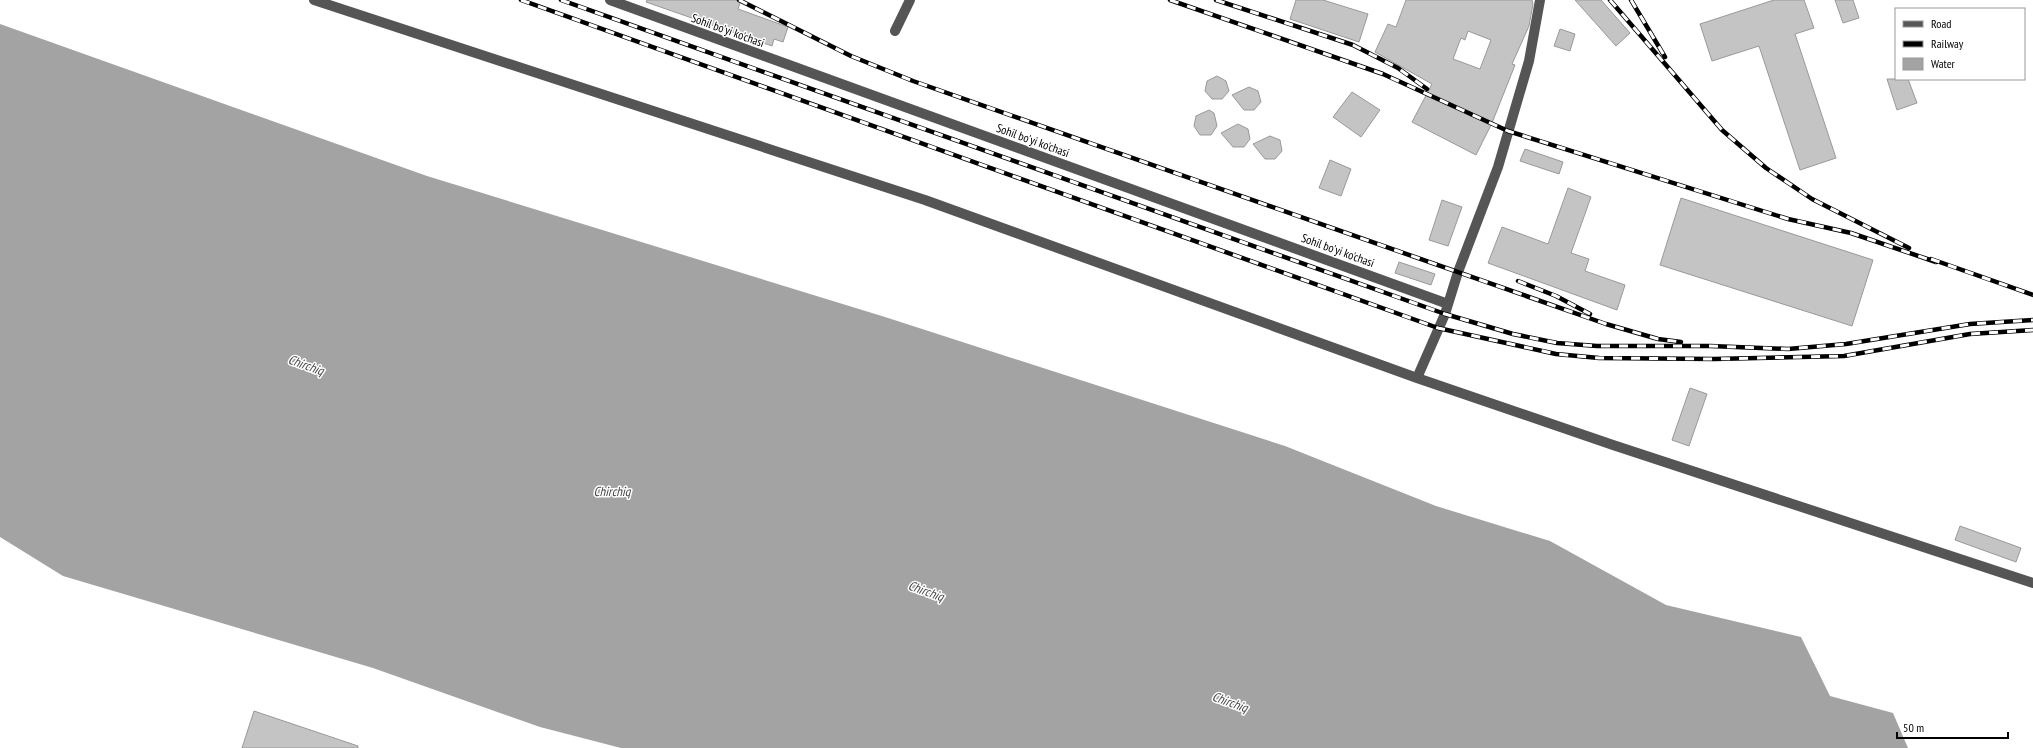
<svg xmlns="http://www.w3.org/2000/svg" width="2033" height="748" viewBox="0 0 2033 748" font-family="'PT Sans Narrow',sans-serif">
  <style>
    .water { fill: #a3a3a3 }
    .building { fill: #c4c4c4; stroke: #999; fill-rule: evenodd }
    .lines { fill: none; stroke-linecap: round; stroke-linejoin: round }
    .minor { stroke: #555; stroke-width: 10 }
    .rail-casing { stroke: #000; stroke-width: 4.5 }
    .rail { stroke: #fff; stroke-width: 3; stroke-dasharray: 9; stroke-linecap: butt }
    .labels { text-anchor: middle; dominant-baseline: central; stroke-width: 3; stroke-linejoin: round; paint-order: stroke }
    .street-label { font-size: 12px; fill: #000; stroke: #fff }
    .water-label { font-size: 13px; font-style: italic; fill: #444; stroke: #fff }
  </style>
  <rect width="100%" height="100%" fill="#fff"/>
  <!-- water -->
  <path class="water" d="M0 24 427 176 885 317 1285 446 1436 506 1550 541 1666 605 1801 637 1830 696 1893 713 1908 748H621L540 727 373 668 63 576 0 537Z"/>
  <!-- building -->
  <path class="building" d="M647 0H741L738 9 788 27 783 42 774 39 772 46 646 2Z
    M1296 0H1323L1368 14 1359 42 1290 19Z
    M1406 0H1532L1533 4 1529 26 1512 64 1515 65 1492 123 1476 155 1412 122 1432 84 1375 52 1388 24 1396 27ZM1468 31 1491 40 1480 69 1453 59 1461 38 1465 40Z
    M1575 0H1601L1630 33 1616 46Z
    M1774 0H1804L1814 28 1795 34 1836 158 1800 170 1759 46 1712 61 1700 24Z
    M1835 0H1853L1859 18 1843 23Z
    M1560 29 1575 34 1570 51 1554 46Z
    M1217 76 1226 81 1229 91 1222 99H1212L1205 91 1207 81Z
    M1887 79H1908L1917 103 1897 110Z
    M1249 87 1258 91 1261 102 1254 110H1244L1232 95Z
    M1352 92 1380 110 1361 137 1333 117Z
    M1209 110 1214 113 1217 126 1211 135H1200L1194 126 1196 116Z
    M1238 124 1248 129 1250 139 1244 147H1233L1221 133Z
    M1270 136 1280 140 1282 151 1275 159H1265L1253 144Z
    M1525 149 1563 162 1559 174 1520 161Z
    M1330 160 1351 169 1341 196 1319 188Z
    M1568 188 1591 197 1571 253 1589 259 1585 271 1625 285 1617 310 1488 263 1502 227 1548 244Z
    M1681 198 1873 260 1852 326 1660 265Z
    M1442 200 1462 207 1448 246 1429 240Z
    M1399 262 1435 274 1431 285 1395 273Z
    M1690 388 1707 394 1689 446 1672 440Z
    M1960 526 2021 548 2016 562 1955 540Z
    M254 711 358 746V748H242Z"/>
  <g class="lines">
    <!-- minor -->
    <path class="minor" d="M314 0 925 200 1417 378 1613 445 2033 583
      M610 0 1448 304
      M895 31 910 0
      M1417 378 1445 314 1458 272 1498 167 1529 61 1540 0"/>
    <!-- rail casing -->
    <g class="rail-casing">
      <path id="rail" d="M521 0 1438 328 1556 354 1599 358 1714 359 1844 356 1970 334 2033 330
        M561 0 1445 314 1513 334 1557 343 1597 346H1710L1788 349 1846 344 1970 324 2033 320
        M739 0 851 56 913 81 1606 324 1658 339 1681 342
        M1170 0 1383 74 1508 131 1788 219 1851 233 1936 262
        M1216 0 1353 45 1398 68 1427 89
        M1610 0 1722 130 1766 168 1812 199 1909 248
        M1631 0 1665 57
        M1931 259 2033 295
        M1518 281 1556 296 1590 314"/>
    </g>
    <!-- rail -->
    <use href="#rail" class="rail"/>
  </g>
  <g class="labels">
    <!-- street labels -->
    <g class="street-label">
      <text transform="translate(728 30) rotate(20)">Sohil bo'yi ko'chasi</text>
      <text transform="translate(1033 140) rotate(20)">Sohil bo'yi ko'chasi</text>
      <text transform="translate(1338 250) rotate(20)">Sohil bo'yi ko'chasi</text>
    </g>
    <!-- water labels -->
    <g class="water-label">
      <text transform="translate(306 365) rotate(20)">Chirchiq</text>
      <text x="612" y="491">Chirchiq</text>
      <text transform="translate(926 591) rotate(20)">Chirchiq</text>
      <text transform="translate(1230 702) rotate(20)">Chirchiq</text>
    </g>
  </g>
  <!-- legend -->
  <rect x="1895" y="8" width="130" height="72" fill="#ffffff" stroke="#999999"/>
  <rect x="1903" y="21" width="20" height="6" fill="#555555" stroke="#999999"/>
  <text x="1931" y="28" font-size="12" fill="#000000">Road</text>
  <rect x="1903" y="41" width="20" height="6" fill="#000000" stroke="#999999"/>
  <text x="1931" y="48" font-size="12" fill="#000000">Railway</text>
  <rect x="1903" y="58" width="20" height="12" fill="#a3a3a3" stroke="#999999"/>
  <text x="1931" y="68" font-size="12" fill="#000000">Water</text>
  <!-- scale -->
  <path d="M1897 732v6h111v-6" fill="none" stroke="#000000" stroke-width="2"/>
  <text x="1903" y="732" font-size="12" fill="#000000" stroke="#ffffff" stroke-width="3" paint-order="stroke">50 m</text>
</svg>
